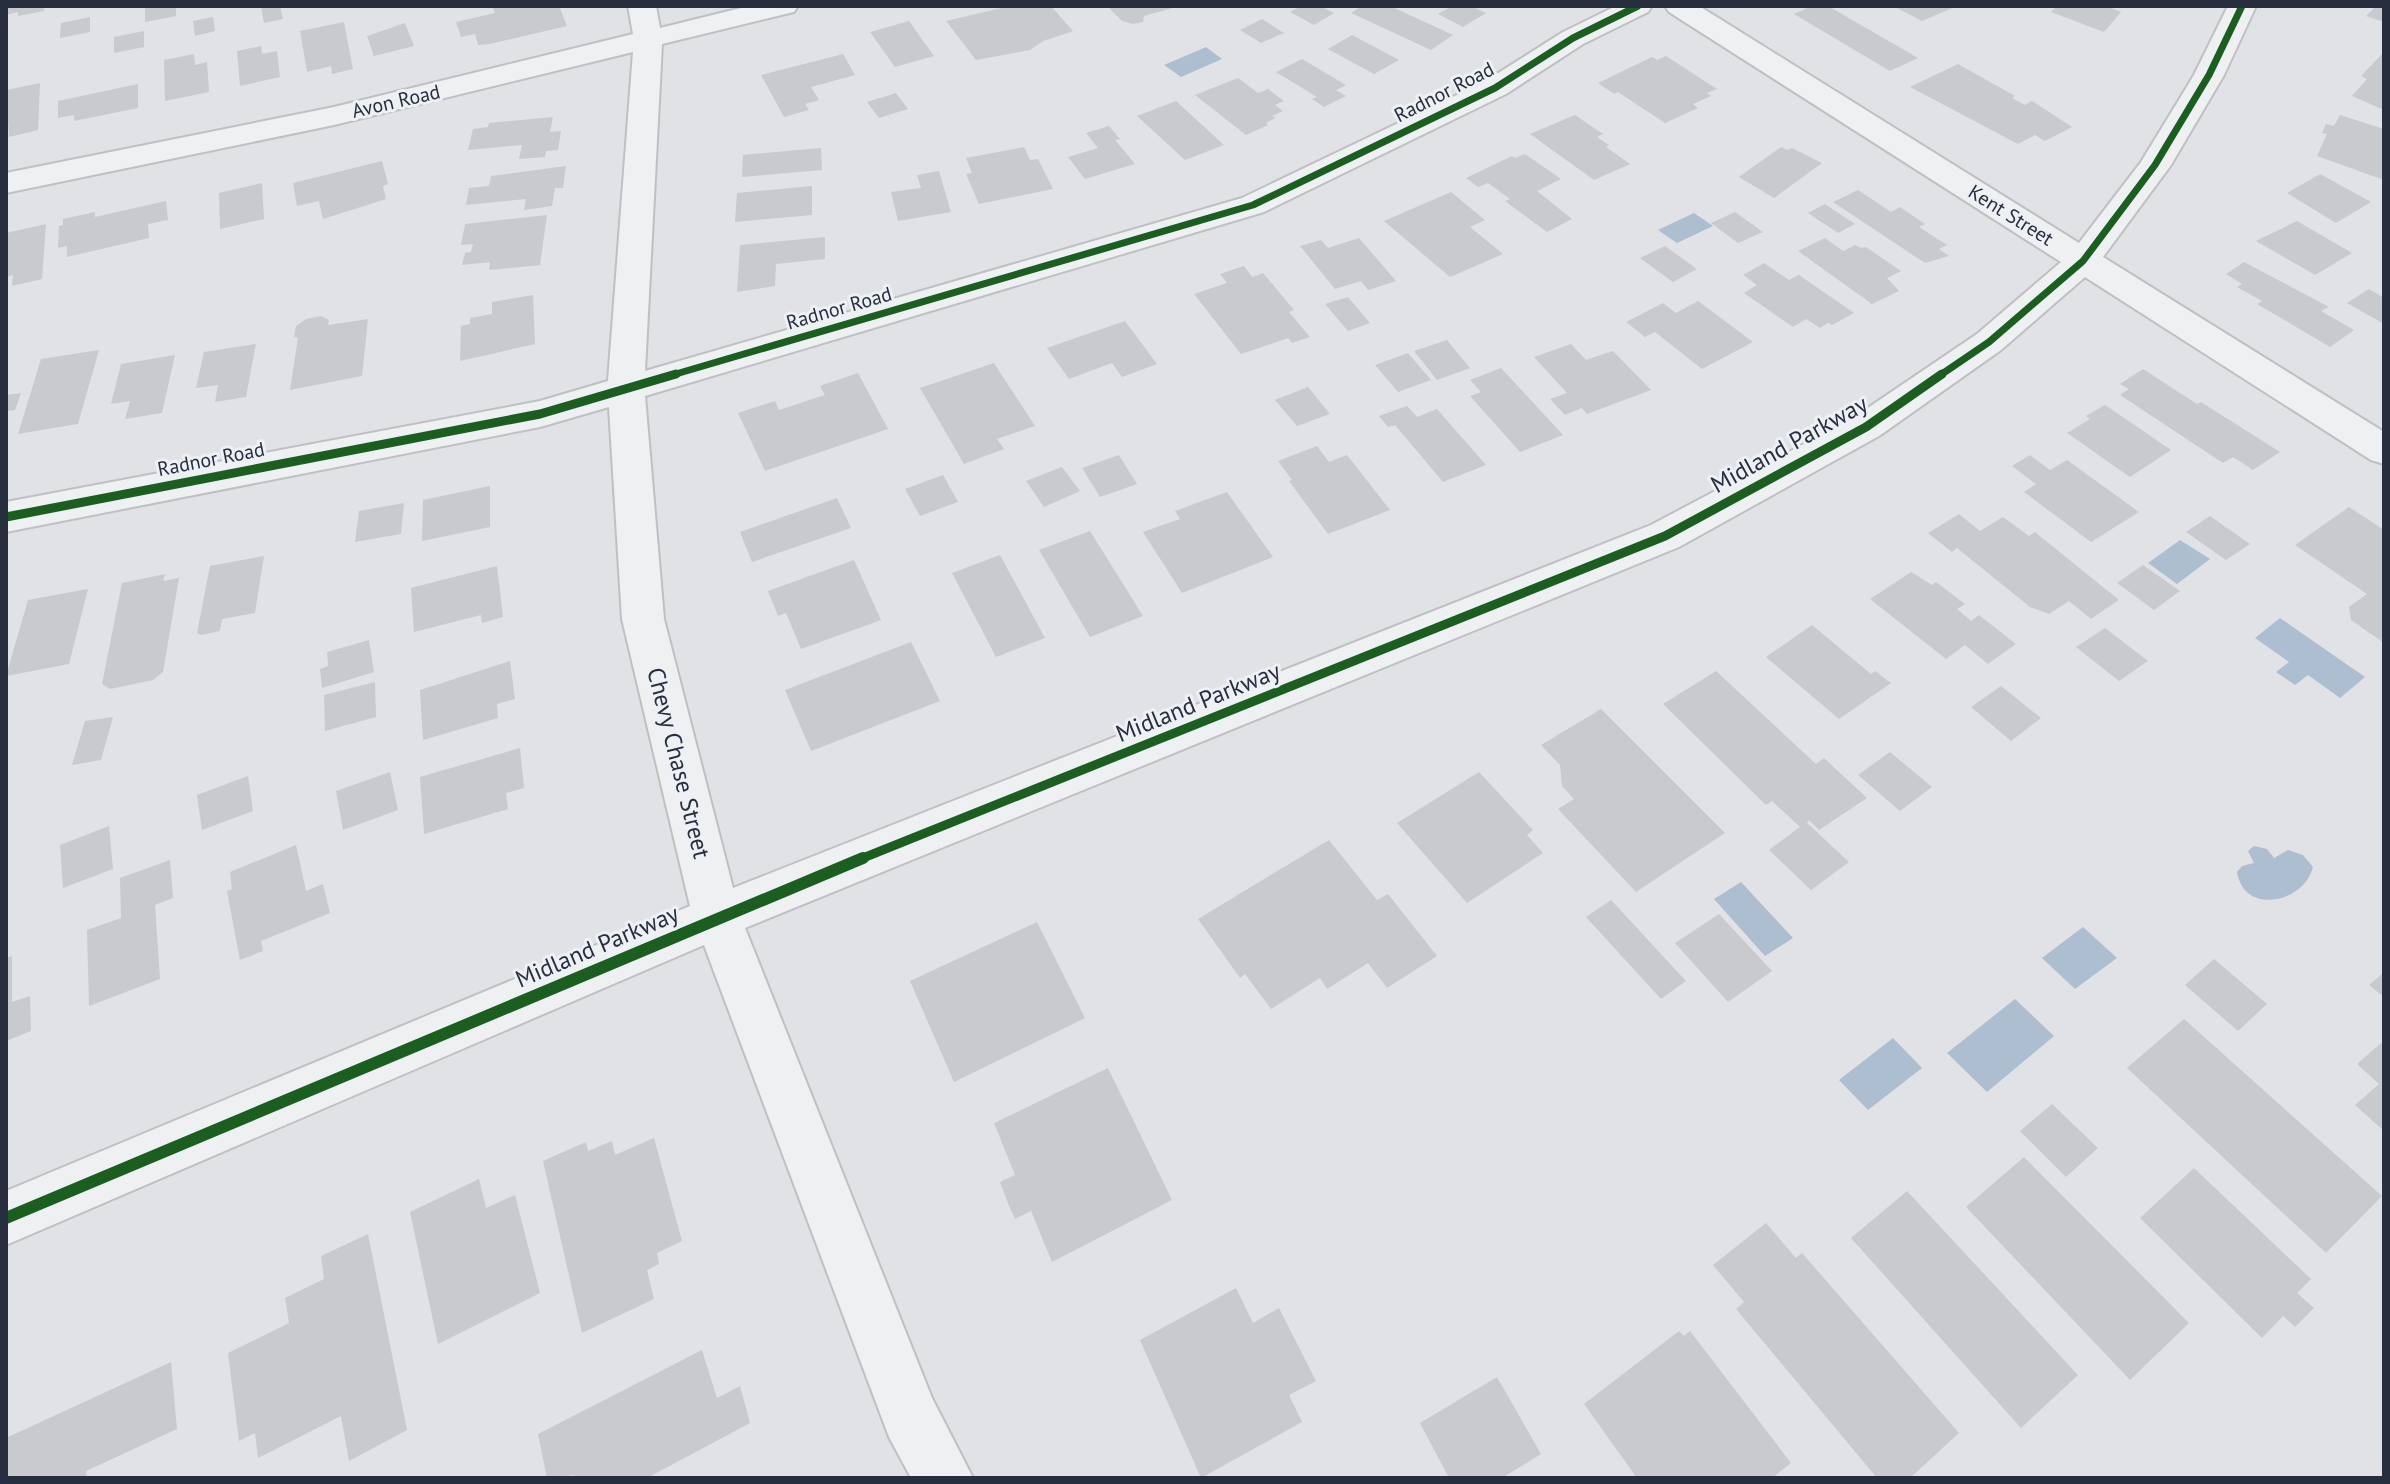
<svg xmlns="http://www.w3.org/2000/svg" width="2390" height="1484" viewBox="0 0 2390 1484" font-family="'PT Sans',sans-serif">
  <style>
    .water { fill: #adbed1 }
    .building { fill: #c8cacd }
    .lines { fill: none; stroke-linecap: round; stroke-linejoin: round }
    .minor-casing { stroke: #bec0c3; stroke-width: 4 }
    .minor { fill: #eff0f2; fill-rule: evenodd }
    .cycleway-far2-casing { stroke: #edf0f5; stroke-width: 11 }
    .cycleway-far1-casing { stroke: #edf0f5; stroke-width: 14 }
    .cycleway-casing { stroke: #edf0f5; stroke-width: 17 }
    .cycleway-far2 { stroke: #1b5e20; stroke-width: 7 }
    .cycleway-far1 { stroke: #1b5e20; stroke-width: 9 }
    .cycleway { stroke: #1b5e20; stroke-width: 12 }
    .labels { text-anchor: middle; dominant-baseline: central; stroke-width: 6; stroke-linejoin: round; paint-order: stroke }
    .far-street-label { font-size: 20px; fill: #272f3e; stroke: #edf0f5 }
    .street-label { font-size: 24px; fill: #272f3e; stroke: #edf0f5 }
  </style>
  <rect width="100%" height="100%" fill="#e0e2e5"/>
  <!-- water -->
  <path class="water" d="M1206 47 1222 59 1181 77 1164 65Z
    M1694 213 1713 226 1677 243 1658 230Z
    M2180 540 2210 559 2177 584 2148 563Z
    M2280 618 2365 677 2340 698 2308 675 2295 685 2276 672 2289 662 2255 638Z
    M2254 846 2267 849 2274 858 2288 850 2303 855 2313 867C2304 903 2244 916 2237 872L2242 866 2254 863 2248 851Z
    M1741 882 1793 938 1765 956 1714 899Z
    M2083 927 2117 958 2075 989 2042 958Z
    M2015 999 2054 1036 1987 1092 1947 1053Z
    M1893 1038 1922 1068 1868 1110 1839 1080Z"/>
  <!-- building -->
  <path class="building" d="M6 6H44V11L18 16V12L6 15Z
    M176 6V16L145 22V7Z
    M280 6 283 19 264 23 261 7Z
    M492 6H559L567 26 490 44 478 45 475 34 461 37 456 22 495 13Z
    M1010 6H1051L1073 31 1043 41 1030 50 976 60 946 21Z
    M1107 6H1175L1176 7 1144 16 1143 22 1133 24 1122 21Z
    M1301 6H1320L1334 13 1314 25 1290 12Z
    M1362 6H1390L1453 35 1431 50 1351 13Z
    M1452 6H1471L1486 13 1463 27 1438 14Z
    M1812 6H1828L1918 58 1890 71 1794 14Z
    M1893 6H1957L1922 21Z
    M2057 6H2106L2121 12 2104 32 2051 12Z
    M2376 6H2384V22L2366 16Z
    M90 17V32L60 38 61 23Z
    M213 17 215 31 195 36 193 21Z
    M1262 19 1284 33 1261 43 1240 30Z
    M909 21 934 56 895 67 870 32Z
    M344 22 353 69 332 74 331 66 307 72 300 31Z
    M405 23 414 46 374 56 367 36Z
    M144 31V47L114 53V37Z
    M1352 35 1399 60 1374 74 1328 49Z
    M261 46 262 54 277 51 280 77 240 86 237 51Z
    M194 54 195 65 207 62 209 92 165 101 164 60Z
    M843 54 855 75 811 87 819 100 805 104 809 110 784 117 761 75Z
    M2382 54 2384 55V110L2352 96 2367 79 2361 76Z
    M1666 56 1717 89 1707 93 1711 96 1693 104 1698 108 1665 123 1618 92 1614 94 1598 83 1652 57 1657 60Z
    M1302 59 1346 85 1336 90 1346 96 1324 107 1312 99 1317 97 1276 72Z
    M1958 64 2015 96 2012 98 2025 105 2032 101 2072 127 2045 141 2035 135 2018 144 1910 87Z
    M1238 78 1258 93 1268 89 1284 101 1275 105 1283 111 1272 116 1275 118 1266 123 1268 125 1246 135 1195 95Z
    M40 83 38 130 9 137 6 90Z
    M138 84V108L74 121V115L58 118V101Z
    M896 93 908 109 879 118 867 102Z
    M1176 101 1224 145 1185 160 1137 116Z
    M1575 115 1603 134 1597 137 1609 145 1606 147 1630 164 1594 180 1530 134Z
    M2340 115 2384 129V180L2317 156 2327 134 2322 133 2326 124 2334 126Z
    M553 117 550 132 561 131 558 150 546 151 545 157 519 159 522 145 468 150 473 129 488 127 489 123Z
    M1109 126 1120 139 1115 140 1135 164 1085 179 1068 157 1098 148 1086 133Z
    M1024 147 1030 160 1038 159 1053 189 979 204 966 174 972 173 966 158Z
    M1781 147 1787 150 1792 148 1822 163 1774 198 1739 177Z
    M821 148 822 170 742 177 743 155Z
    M1525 154 1561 179 1537 191 1572 219 1547 232 1505 201 1510 199 1488 183 1478 187 1466 178 1512 156 1515 158Z
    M382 161 388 184 383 186 386 199 323 219 319 201 297 206 293 183Z
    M566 166 563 188H555L552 206 524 210 526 199 466 205 469 188 489 186 491 176Z
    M939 171 951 212 898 221 891 192 921 188 917 175Z
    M2320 174 2371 202 2336 223 2287 193Z
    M262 183 264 219 220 229 219 193Z
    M812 186V215L735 222 737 193Z
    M1858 190 1891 212 1900 207 1925 224 1919 227 1947 245 1939 249 1949 256 1925 263 1833 202Z
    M1451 192 1485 220 1470 227 1503 254 1450 277 1384 221Z
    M166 201 168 220 148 224 149 238 67 257V246L58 248 59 226 63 225V219L95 212V217Z
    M1825 204 1855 224 1838 233 1808 213Z
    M1735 212 1763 232 1738 243 1711 223Z
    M547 215 540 265 489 270 490 262 462 265 465 253 471 252 473 244 461 245 465 224Z
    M2297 221 2352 253 2315 275 2256 241Z
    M46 224 42 279 12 286 13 275 6 277V233Z
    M825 237V259L776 264 775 286 737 292 740 245Z
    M1359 238 1396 281 1368 290 1361 281 1335 289 1300 246 1321 240 1328 248Z
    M1825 238 1843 251 1855 245 1861 248 1866 247 1901 271 1887 278 1899 291 1872 304 1798 251Z
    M1665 246 1697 269 1673 282 1640 258Z
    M2244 262 2329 307 2321 311 2354 330 2330 347 2257 304 2262 301 2237 287 2242 284 2226 274Z
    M1764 263 1789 280 1799 275 1854 313 1832 325 1828 323 1820 328 1806 319 1793 327 1744 293 1757 285 1743 275Z
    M1244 266 1252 277 1263 273 1294 310 1289 312 1310 337 1292 343 1288 338 1241 354 1194 294 1227 283 1220 274Z
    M2369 289 2384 298V324L2347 303Z
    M533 295 535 344 460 361 461 326 470 324V318L492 314V302Z
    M1348 297 1370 323 1348 331 1325 304Z
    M1698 301 1753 342 1702 369 1655 332 1645 337 1626 322 1663 303 1676 313Z
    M321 316 329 320 328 325 368 319 362 376 290 390 298 338 294 337 296 326 306 319Z
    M1125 321 1157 364 1122 377 1112 363 1069 379 1047 348Z
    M1447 340 1470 368 1437 380 1414 351Z
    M256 344 246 397 215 402 218 385 196 388 204 352Z
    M1571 344 1586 360 1613 351 1651 390 1587 414 1582 408 1565 415 1550 399 1567 393 1534 357Z
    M99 350 78 424 18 434 41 359Z
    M1408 353 1431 380 1398 392 1375 365Z
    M175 355 162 413 125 419 130 401 111 404 121 364Z
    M994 363 1035 426 997 439 1004 449 964 464 920 388Z
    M1501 368 1563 435 1520 452 1470 396 1481 392 1470 380Z
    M2143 369 2197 404 2201 402 2280 452 2253 470 2233 457 2223 463 2120 395 2129 389 2120 384Z
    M858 373 888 429 765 471 738 413 775 401 779 410 825 395 820 386Z
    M1308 387 1330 414 1297 426 1275 400Z
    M21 393 15 410 6 411V395Z
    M2105 405 2171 450 2130 477 2067 433 2090 419 2086 416Z
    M1407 406 1417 417 1437 409 1486 465 1443 482 1395 425 1388 427 1379 416Z
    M1317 446 1329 462 1347 455 1390 510 1328 534 1289 481 1292 480 1278 461Z
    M1119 455 1137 484 1100 497 1082 468Z
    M2030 455 2050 470 2067 460 2139 512 2091 542 2024 492 2036 484 2012 466Z
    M1062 467 1080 491 1044 507 1026 481Z
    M943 475 958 502 920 516 905 489Z
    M490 486V527L422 541 423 500Z
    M1227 492 1273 557 1182 593 1143 532 1180 519 1175 511Z
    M837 498 851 528 752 562 740 532Z
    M404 503 401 534 355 542 359 511Z
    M2349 507 2384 530V643L2351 620 2349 607 2367 594 2295 545Z
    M1959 514 1980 531 2003 517 2029 536 2035 532 2119 600 2091 619 2069 601 2049 614 2030 607 1957 548 1952 552 1928 533Z
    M2210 516 2250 544 2226 560 2186 532Z
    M1090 531 1143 616 1090 637 1039 550Z
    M1000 555 1045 638 996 657 952 573Z
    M264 556 255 613 222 619 220 631 201 635 197 633 210 566Z
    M854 560 881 620 801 649 786 613 778 616 768 591Z
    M2143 565 2180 591 2154 610 2117 583Z
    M497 566 503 617 482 623 481 615 414 632 411 588Z
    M1911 572 1932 585 1936 582 1965 604 1957 609 1971 621 1979 615 2016 644 1988 664 1965 645 1946 659 1870 599Z
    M165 574 163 581 179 578 163 672 153 680 110 689 102 684 122 583Z
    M88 589 69 664 6 676 28 600Z
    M1812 625 1871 674 1875 671 1891 683 1839 719 1766 657Z
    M2105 628 2148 661 2119 681 2076 647Z
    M369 640 374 672 322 688 320 669 328 666 327 652Z
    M911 642 940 701 811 751 785 690Z
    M510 661 515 699 497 704 498 718 423 740 420 690Z
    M1716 671 1816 764 1824 758 1867 798 1819 830 1809 820 1807 823 1849 862 1811 890 1769 850 1800 827 1772 801 1766 805 1663 704Z
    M375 682 376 717 325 731 324 695Z
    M2001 686 2041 718 2011 741 1971 707Z
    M1601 709 1725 833 1636 892 1558 809 1574 799 1562 786 1560 765 1541 745Z
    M113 717 101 760 72 765 85 721Z
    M520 748 524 788 506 793 508 809 424 834 420 777Z
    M1890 752 1932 787 1900 811 1858 775Z
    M390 772 398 810 343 830 336 791Z
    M1479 772 1533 830 1527 835 1543 853 1467 903 1397 823Z
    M248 776 253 811 202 830 197 795Z
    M109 826 113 869 63 888 60 845Z
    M1329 840 1377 900 1388 894 1437 956 1387 988 1368 963 1327 989 1320 978 1271 1009 1245 974 1240 978 1198 919Z
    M296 845 306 891 323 884 330 913 261 941 263 951 240 960 227 891 232 889 230 872Z
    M170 860 173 898 155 905 160 979 89 1006 87 930 121 918 120 878Z
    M1611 900 1686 981 1661 999 1586 917Z
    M1719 914 1772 971 1728 1002 1675 943Z
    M1037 922 1085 1018 954 1082 910 981Z
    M12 956V1002L30 996 31 1031 6 1041V958Z
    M2214 959 2267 1004 2238 1031 2185 985Z
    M2384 972V997L2369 985Z
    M2184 1019 2382 1196 2326 1253 2127 1068Z
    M2381 1043 2384 1046V1131L2355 1105 2379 1084 2357 1064Z
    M1108 1068 1172 1200 1052 1262 1031 1211 1015 1219 1009 1206 1000 1182 1015 1175 994 1123Z
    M2052 1104 2098 1148 2066 1177 2020 1131Z
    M654 1138 682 1241 657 1253 659 1264 647 1270 654 1299 582 1333 543 1161 586 1142 588 1151 612 1141 615 1155Z
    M2024 1157 2189 1323 2130 1380 1966 1207Z
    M2194 1168 2311 1279 2297 1293 2314 1308 2295 1327 2283 1316 2262 1338 2140 1218Z
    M479 1179 486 1208 515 1195 540 1293 438 1344 410 1212Z
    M1907 1191 2078 1375 2021 1428 1851 1238Z
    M1766 1223 1796 1258 1802 1253 1959 1433 1910 1478H1877L1736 1309 1744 1302 1713 1265Z
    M368 1234 407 1430 349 1461 341 1416 258 1458 255 1433 239 1441 228 1353 289 1323 285 1298 324 1279 321 1256Z
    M1236 1288 1253 1323 1279 1308 1316 1381 1289 1395 1302 1422 1201 1478 1140 1340Z
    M1679 1331 1684 1336 1690 1331 1791 1463 1772 1478H1637L1584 1404Z
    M702 1350 717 1398 740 1386 750 1423 647 1478H575L574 1475 547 1478 538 1434Z
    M171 1362 177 1429 86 1471 87 1478H6V1438Z
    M1497 1377 1541 1454 1502 1478H1449L1420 1423Z"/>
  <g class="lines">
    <!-- minor casing -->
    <g class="minor-casing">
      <path id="minor" d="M628 6H656L660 28 749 6H798L794 12 662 44 645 371 1242 198 1484 82 1563 32 1616 6H1652L1648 12 1583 44 1506 94 1264 212 645 396 664 619 733 888 1651 525 1853 418 1977 334 2061 262 1669 12 1665 6H1699L2079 243 2141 162 2194 75 2228 6H2256L2224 75 2171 165 2103 257 2384 432V464L2371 460 2085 277 2001 350 1879 436 1679 547 745 928 932 1398 973 1478H911L889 1437 704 945 6 1245V1191L690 906 622 619 609 407 540 427 6 532V502L540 401 608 381 633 52 334 125 6 193V173L334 107 633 34Z"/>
    </g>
    <!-- minor -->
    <use href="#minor" class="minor"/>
    <!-- cycleway-far2 casing -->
    <g class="cycleway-far2-casing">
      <path id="cycleway-far2" d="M669 376 1253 205 1495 88 1573 38 1638 6
        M1939 376 1989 342 2083 261 2155 165 2209 75 2242 6"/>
    </g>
    <!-- cycleway-far1 casing -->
    <g class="cycleway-far1-casing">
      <path id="cycleway-far1" d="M6 517 540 414 676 374
        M858 860 1665 536 1866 427 1942 374"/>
    </g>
    <!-- cycleway casing -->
    <g class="cycleway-casing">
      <path id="cycleway" d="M6 1218 863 858"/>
    </g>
    <!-- cycleway-far2 -->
    <use href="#cycleway-far2" class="cycleway-far2"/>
    <!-- cycleway-far1 -->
    <use href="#cycleway-far1" class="cycleway-far1"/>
    <!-- cycleway -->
    <use href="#cycleway" class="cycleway"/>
  </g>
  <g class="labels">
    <!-- far-street labels -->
    <g class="far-street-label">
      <text transform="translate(1444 92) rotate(-27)">Radnor Road</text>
      <text transform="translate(396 101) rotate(-13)">Avon Road</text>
      <text transform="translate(2011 215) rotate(32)">Kent Street</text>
      <text transform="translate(839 308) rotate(-16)">Radnor Road</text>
      <text transform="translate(211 459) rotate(-11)">Radnor Road</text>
    </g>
    <!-- street labels -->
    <g class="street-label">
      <text transform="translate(1789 444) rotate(-29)">Midland Parkway</text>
      <text transform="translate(1198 702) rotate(-22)">Midland Parkway</text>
      <text transform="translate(679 763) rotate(76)">Chevy Chase Street</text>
      <text transform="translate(597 946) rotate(-23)">Midland Parkway</text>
    </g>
  </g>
  <!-- border -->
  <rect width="2390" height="1484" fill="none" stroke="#272f3e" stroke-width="16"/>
</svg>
